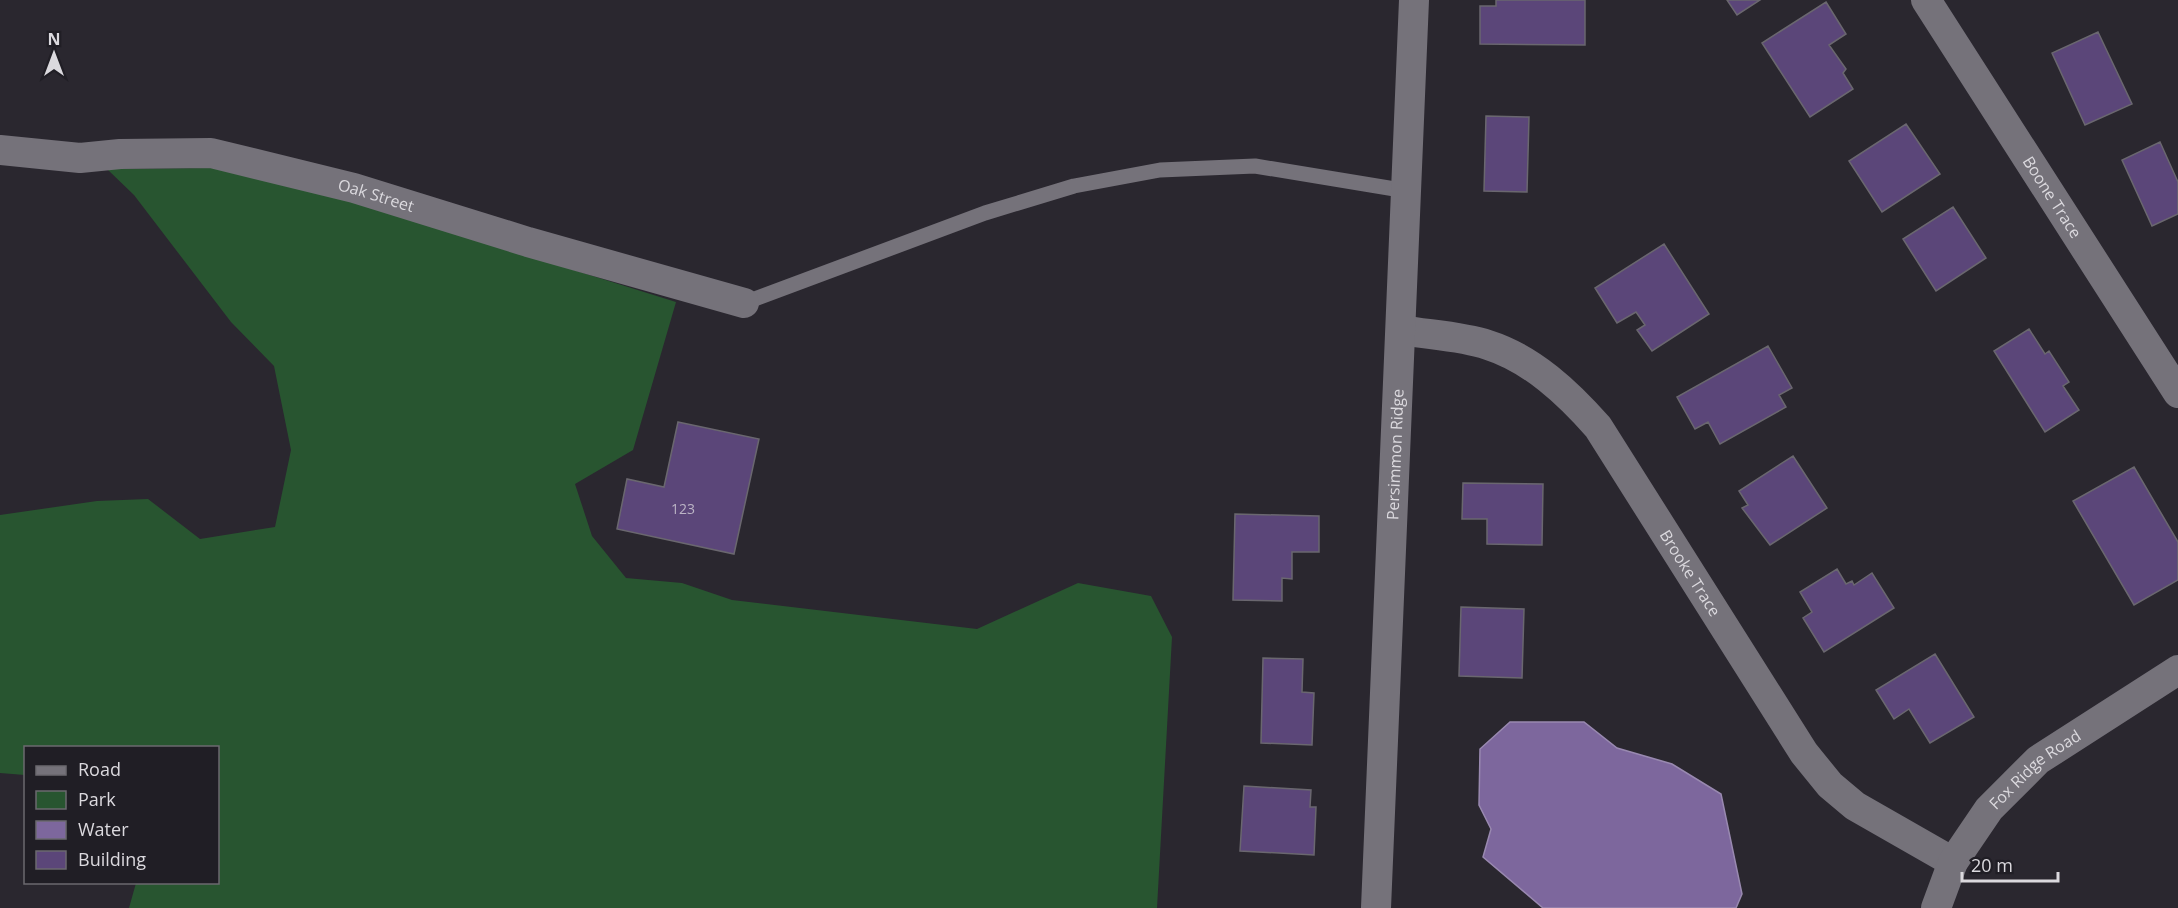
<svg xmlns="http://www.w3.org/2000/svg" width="2178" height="908" viewBox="0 0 2178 908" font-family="'Open Sans',sans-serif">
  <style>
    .green { fill: #285530 }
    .water { fill: #7d679d; stroke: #9989b0; stroke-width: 1.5 }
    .building { fill: #5b4679; stroke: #6a676f; stroke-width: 1.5 }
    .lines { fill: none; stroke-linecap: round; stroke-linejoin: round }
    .service { stroke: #75727a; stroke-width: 15 }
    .minor { stroke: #75727a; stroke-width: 30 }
    .labels { text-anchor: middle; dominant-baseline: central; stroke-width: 4.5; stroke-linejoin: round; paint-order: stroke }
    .number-label { font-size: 14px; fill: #bbb4c5 }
    .street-label { font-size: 16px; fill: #dbd9de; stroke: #201e25 }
  </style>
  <rect width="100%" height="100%" fill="#2a272f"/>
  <!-- green -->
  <path class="green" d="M214 168 324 192 676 302 633 450 575 484 592 536 626 578 682 583 732 600 977 629 1078 583 1151 596 1172 637 1157 908H129L136 883 218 882V748H26L25 775 0 773V515L97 501 148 499 200 539 275 527 291 450 274 366 231 322 134 195 107 169Z"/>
  <!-- water -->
  <path class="water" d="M1510 722H1584L1617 748 1672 764 1721 794 1742 894 1736 908H1543L1483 857 1491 829 1479 805 1480 749Z"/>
  <!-- building -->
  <path class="building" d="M1496 0H1585V45L1480 44V6H1496Z
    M1727 0H1760L1737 15Z
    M1826 2 1846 34 1829 45 1846 69 1843 73 1853 89 1810 117 1762 43Z
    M2098 32 2132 104 2085 125 2052 53Z
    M1486 116 1529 117 1527 192 1484 191Z
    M1906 124 1940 174 1882 212 1849 161Z
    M2160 142 2178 182V214L2152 226 2122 160Z
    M1953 207 1986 258 1936 291 1903 239Z
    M1664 244 1709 314 1652 351 1637 330 1645 325 1636 312 1617 323 1595 288Z
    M2029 329 2045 354 2049 351 2069 382 2063 386 2079 410 2045 432 1994 351Z
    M1768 346 1792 388 1779 395 1786 407 1720 444 1708 422 1695 429 1677 397Z
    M678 422 759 439 734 554 617 529 627 479 664 487Z
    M1793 456 1827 508 1770 545 1742 508 1748 505 1739 491Z
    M2134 467 2178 542V580L2134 605 2073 501Z
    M1463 483 1543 484 1542 545 1487 544V519H1462Z
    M1235 514 1319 516V552H1292V579L1282 578V601L1233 600Z
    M1837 569 1846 584 1852 581 1854 585 1872 573 1894 608 1824 652 1803 618 1812 612 1800 592Z
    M1461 607 1524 609 1522 678 1459 676Z
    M1935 654 1974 717 1930 743 1909 709 1894 719 1876 690Z
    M1263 658 1303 659 1302 692 1314 693 1312 745 1261 743Z
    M1244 786 1311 790 1310 807H1316L1314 855 1240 851Z"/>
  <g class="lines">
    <!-- service -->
    <path class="service" d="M744 303 985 213 1074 186 1160 170 1255 166 1407 191"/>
    <!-- minor -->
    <g class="minor">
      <path id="s1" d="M1926 0 2178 393"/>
      <path id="s2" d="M0 150 80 158 120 154 211 153 354 188 528 242 744 303"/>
      <path id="s3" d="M1401 330C1429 335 1461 336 1488 345 1532 359 1568 393 1598 427L1804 753 1830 785 1855 806 1953 862"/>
      <path id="s4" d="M1376 908 1414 0"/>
      <path id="s5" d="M1936 908 1953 862 1989 809 2038 760 2178 670"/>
    </g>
  </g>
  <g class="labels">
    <!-- number labels -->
    <g class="number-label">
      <text x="683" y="508">123</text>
    </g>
    <!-- street labels -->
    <g class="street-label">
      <text stroke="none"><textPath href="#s2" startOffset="382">Oak Street</textPath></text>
      <text stroke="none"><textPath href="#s1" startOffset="234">Boone Trace</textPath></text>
      <text stroke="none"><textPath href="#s4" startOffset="454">Persimmon Ridge</textPath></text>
      <text stroke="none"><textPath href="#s3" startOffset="400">Brooke Trace</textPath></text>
      <text stroke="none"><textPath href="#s5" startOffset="174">Fox Ridge Road</textPath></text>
    </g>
  </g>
  <!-- legend -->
  <rect x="24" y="746" width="195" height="138" fill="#201e25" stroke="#6b696f" stroke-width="1.5"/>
  <rect x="36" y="766" width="30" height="9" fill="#75727a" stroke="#6b696f" stroke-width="1.5"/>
  <text x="78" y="776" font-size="18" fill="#dbd9de">Road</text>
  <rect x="36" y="791" width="30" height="18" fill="#285530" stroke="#6b696f" stroke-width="1.5"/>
  <text x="78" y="806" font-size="18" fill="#dbd9de">Park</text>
  <rect x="36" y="821" width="30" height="18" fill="#7d679d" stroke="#6b696f" stroke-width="1.5"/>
  <text x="78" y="836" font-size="18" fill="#dbd9de">Water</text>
  <rect x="36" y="851" width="30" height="18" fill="#5b4679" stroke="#6b696f" stroke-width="1.5"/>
  <text x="78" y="866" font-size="18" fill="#dbd9de">Building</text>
  <!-- north arrow -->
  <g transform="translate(54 54)" stroke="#201e25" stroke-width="4.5" paint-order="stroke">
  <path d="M0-4.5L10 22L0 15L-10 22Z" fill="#dbd9de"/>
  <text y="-9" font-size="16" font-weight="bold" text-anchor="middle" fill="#dbd9de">N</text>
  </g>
  <!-- scale -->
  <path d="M1962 872v9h96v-9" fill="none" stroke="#dbd9de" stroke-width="3"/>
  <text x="1971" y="872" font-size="18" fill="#dbd9de" stroke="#201e25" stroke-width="4.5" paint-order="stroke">20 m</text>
</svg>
